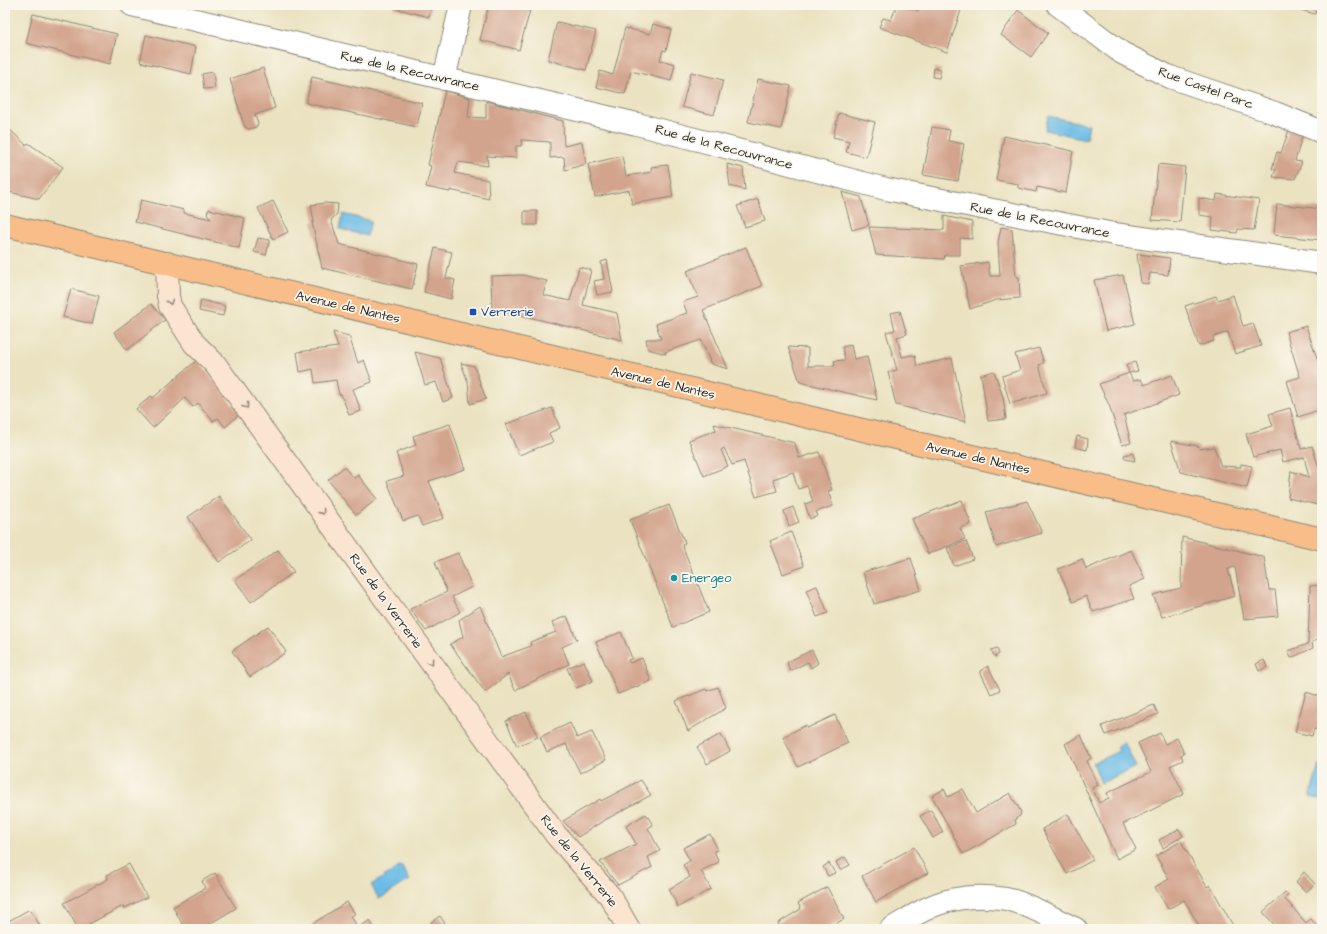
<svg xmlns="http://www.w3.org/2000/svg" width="1327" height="934" viewBox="0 0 1327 934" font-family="'Architects Daughter',sans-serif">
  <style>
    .water { fill: #6bbbe6; stroke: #4b7388 }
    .building { fill: #d3a48d }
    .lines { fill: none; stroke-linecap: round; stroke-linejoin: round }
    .street-casing { stroke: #8a8676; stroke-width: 24 }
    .secondary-casing { stroke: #8a8676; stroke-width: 24 }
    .primary-casing { stroke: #8a8676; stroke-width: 24 }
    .street { stroke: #fff; stroke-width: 22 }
    .secondary { stroke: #fce5d0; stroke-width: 22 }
    .primary { stroke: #f8bd89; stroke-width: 22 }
    .oneway { stroke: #94887e }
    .transit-dot { fill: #1a4fb4; stroke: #fbf7ec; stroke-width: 1.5 }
    .culture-dot { fill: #0f9aa8; stroke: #fbf7ec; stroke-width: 1.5 }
    .labels { text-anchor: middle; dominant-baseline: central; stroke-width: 3.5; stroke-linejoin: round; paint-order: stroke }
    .street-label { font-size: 13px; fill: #2b2b2b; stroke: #fbf7ec }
    .transit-label { font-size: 13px; fill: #164399; stroke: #fbf7ec; text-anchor: start }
    .culture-label { font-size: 13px; fill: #0d838f; stroke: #fbf7ec; text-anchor: start }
  </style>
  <rect width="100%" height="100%" fill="#fbf7ec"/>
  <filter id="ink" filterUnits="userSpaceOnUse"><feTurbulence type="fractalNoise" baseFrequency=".025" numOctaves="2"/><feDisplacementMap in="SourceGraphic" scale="8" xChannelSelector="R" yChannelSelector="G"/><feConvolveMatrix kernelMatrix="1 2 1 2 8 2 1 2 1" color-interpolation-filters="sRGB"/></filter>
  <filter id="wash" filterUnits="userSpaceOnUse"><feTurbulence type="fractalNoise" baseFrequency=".012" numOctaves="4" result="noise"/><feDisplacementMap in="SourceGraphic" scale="16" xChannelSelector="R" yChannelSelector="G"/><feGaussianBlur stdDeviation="0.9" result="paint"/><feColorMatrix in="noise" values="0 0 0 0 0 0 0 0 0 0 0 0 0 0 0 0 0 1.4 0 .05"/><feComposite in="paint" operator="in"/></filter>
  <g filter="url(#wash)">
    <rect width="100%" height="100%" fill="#eae2c0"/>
    <!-- water -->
    <path class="water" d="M1048 116 1089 125 1086 139 1045 130Z
      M343 214 371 221 367 236 340 229Z
      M1124 742 1136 767 1101 783 1093 763 1119 751 1117 746Z
      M1319 765 1322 766V800L1310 797Z
      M401 866 410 880 379 899 371 885Z"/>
    <g id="blocks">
      <!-- building -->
      <path class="building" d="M395 5H432L429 17 394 8Z
        M489 5H524L531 7 519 50 480 40Z
        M897 5H901L918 11 921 5H968L967 8 962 7 947 52 879 27 883 18 891 20Z
        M978 5H994L991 10Z
        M1283 5H1318L1315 14Z
        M1018 10 1048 33 1031 57 1001 35Z
        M33 14 117 34 110 64 26 43Z
        M557 22 596 31 586 70 548 60Z
        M653 24 671 29 666 51 663 50 660 60 675 64 671 81 631 71 625 94 596 87 600 71 613 75 625 28 650 34Z
        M146 35 196 47 191 74 140 62Z
        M263 68 275 108 255 115 258 124 256 127 249 129 245 127 242 119 230 79Z
        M934 68 941 69 939 78 933 77Z
        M213 72 215 88 204 89 202 74Z
        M691 72 723 80 714 115 682 107Z
        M312 77 422 103 417 127 306 103Z
        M758 79 791 86 781 129 748 122Z
        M445 91 470 98 468 117 486 118V101L563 121 564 146 582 142 586 164 565 170 564 157 550 158V142L522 140 521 146H516V158L487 156 488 166 458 162 455 173 488 180 489 199 450 190V192L426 187 431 166 428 165Z
        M839 113 875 122 866 157 846 152 849 141 833 137Z
        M1291 124 1304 130 1295 161 1302 162 1295 179 1273 177 1276 170 1272 169 1277 152 1281 153Z
        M5 125 26 145 28 143 63 167 39 199 5 191Z
        M932 127 950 130 948 141 964 144 958 181 923 175Z
        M1004 136 1073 151 1066 193 1037 187 1036 192 1018 188V184L996 180Z
        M622 156 626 176 652 172 651 167 668 165 673 197 632 204 629 190 595 197 588 164Z
        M727 164 743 168 745 190 730 186Z
        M1158 164 1185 167 1180 222 1152 220Z
        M842 192 861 197 869 225 852 230Z
        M1217 194 1259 200 1254 230 1238 229 1237 233 1212 230 1213 217 1199 215V198L1216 201Z
        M758 199 765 221 745 227 737 206Z
        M141 200 184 210V213L211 219 207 213 209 209 245 218 239 248 135 222Z
        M273 201 288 232 273 239 258 208Z
        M325 203 338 204 337 214 331 220 339 244 418 264 412 289 322 268 312 222H314L311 205Z
        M1277 204 1322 209V240L1274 235Z
        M524 211H537V225H524Z
        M944 216 972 222V239L960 238V255H945L944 259 876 255 869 227 944 230Z
        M1001 227 1012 229 1016 277H1019L1020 298 996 300 970 309 961 266 988 262 990 276H1000L998 243Z
        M258 238 270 240 266 255 254 252Z
        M746 247 762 286 703 310 728 369 711 364 701 340 665 352 666 354 648 349 646 339H661L656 324 687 313 683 302 698 297 687 271Z
        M435 248 452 252 446 278 455 280 451 299 424 292Z
        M1137 254 1170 258 1168 275 1150 273 1148 284 1141 283Z
        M607 260 613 292 597 295 594 281 604 279 601 262Z
        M579 267 591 270 583 305 617 313 622 340 492 308 491 276 523 275 547 281 543 295 570 301Z
        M1123 275 1135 324 1106 331 1094 280Z
        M71 289 99 296 92 324 63 317Z
        M1233 295 1243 326 1253 323 1261 346 1235 354 1228 332 1213 337 1214 341 1199 346 1185 306 1216 296 1218 300Z
        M201 300 225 306 223 316 199 311Z
        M151 304 165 320 127 350 114 332Z
        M900 311 907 334 897 337 902 357 912 355 915 356 917 366 952 358 966 422 896 405 888 372 897 370 886 332 895 330 891 313Z
        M1306 326 1322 372V409L1298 417 1287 381 1300 377 1286 332Z
        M333 332 349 336 358 363 364 360 372 382 353 389 361 411 349 415 341 394 339 395 336 380 315 383 313 369 300 372 297 352 338 347Z
        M851 345 854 359 867 356 877 400 800 382 788 347 808 348V366H835L834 361 845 360 842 347Z
        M1039 348 1044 363 1039 365 1047 393 1010 404 1002 376 1020 370 1015 354Z
        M415 352 440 358 453 398 443 402 436 382 425 385Z
        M197 360 240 414 225 427 218 418 213 421 198 403 193 407 185 398 153 428 136 409 151 396 153 398Z
        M1135 362 1138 371 1129 373 1126 365Z
        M461 363 474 366 486 399 470 404 468 382Z
        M994 371 1003 397 1006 419 988 421 982 380 980 375Z
        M1129 373 1133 381 1141 379 1144 385 1172 375 1179 395 1124 415 1131 443 1122 445 1109 405 1099 384Z
        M552 408 560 428 549 433 553 442 519 455 506 424Z
        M1290 408 1301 449 1312 446 1322 478V506L1288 498 1291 471 1309 477 1304 457 1283 462 1280 450 1253 457 1246 434 1273 426 1269 414Z
        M450 424 465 469 429 481 444 518 422 526 418 516 403 521 387 481 404 476 396 453 416 445 413 436Z
        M714 424 795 443 799 458 819 452 832 490 828 491 833 506 816 512 818 516 810 519 805 504 813 501 807 486 798 489 793 472 773 479 777 491 756 497 744 461 732 465 724 448 721 450 728 466 704 476 689 440 716 430Z
        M1077 436 1088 439 1087 450 1075 447Z
        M1171 441 1198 446 1199 449 1214 447 1221 466 1241 467V464L1252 466 1247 488 1181 472Z
        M1133 453 1135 461 1125 459 1124 455Z
        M344 467 354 478 358 475 377 499 356 515 328 480Z
        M219 496 251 540 219 562 188 517Z
        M962 500 971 524 960 528 965 539 928 554 912 519Z
        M1027 501 1042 533 996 547 986 512Z
        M669 505 685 543 682 545 709 612 673 627 630 520Z
        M793 507 799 522 789 526 784 511Z
        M791 532 804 566 783 574 770 541Z
        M1182 537 1264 557 1269 590H1275L1278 616 1244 619 1235 567 1228 569 1235 596 1162 617 1153 595 1181 588Z
        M966 541 973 559 954 566 947 548Z
        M278 550 294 572 251 602 235 580Z
        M1131 550 1145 579 1129 586 1134 599 1093 612 1086 596 1073 602 1058 569 1082 559 1086 569Z
        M458 553 472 587 452 597 460 612 426 631 410 609 447 592 435 562Z
        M911 558 921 590 874 604 863 572Z
        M1322 585V633H1320V639L1312 642 1313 648 1291 658 1288 651 1308 644 1310 586Z
        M817 586 828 613 817 617 806 590Z
        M480 606 501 657 531 646 530 642 556 632 552 622 567 616 577 640 562 647 569 664 515 690 508 674 485 692 450 644 463 637 459 620Z
        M268 626 286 652 250 677 232 651Z
        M621 632 632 658 628 660 630 663 642 658 651 681 618 694 596 642Z
        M997 648 999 654 995 657 991 650Z
        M812 650 818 663 811 668 808 662 790 671 787 662Z
        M1264 660 1267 667 1259 671 1256 664Z
        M584 661 593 681 576 688 567 668Z
        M988 666 1000 690 991 694 980 671Z
        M718 687 726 708 688 731 676 701 706 689 707 691Z
        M1306 692 1322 697V731L1314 729 1312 736 1295 732Z
        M1154 705 1158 714 1106 735 1102 726Z
        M526 712 538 737 517 746 506 721Z
        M835 715 848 743 798 767 783 737 806 725 807 728Z
        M570 723 577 738 592 732 606 760 580 773 566 744 547 752 540 737Z
        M1160 733 1165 744 1177 738 1184 753 1181 755 1183 760 1170 766 1184 794 1123 824 1136 849 1117 859 1065 744 1081 735 1091 758 1087 761 1098 785 1092 788 1099 803 1109 798 1107 793 1151 772 1138 743Z
        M721 734 730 751 707 764 697 747Z
        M641 780 651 795 603 821 578 837 563 821 600 799 601 801Z
        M944 789 948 797 963 789 976 813 1010 793 1021 812 1020 816 1015 819 1016 824 963 854 932 796Z
        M931 810 943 832 933 838 920 816Z
        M646 814 653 825 648 828 660 851 648 857 652 867 618 885 600 862 636 844 626 826Z
        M1068 814 1093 860 1067 874 1042 829Z
        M1179 829 1183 836 1163 848 1159 840Z
        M710 834 718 850 714 851 719 862 701 871 711 889 678 907 669 889 690 877 683 865 690 861 683 848Z
        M1181 841 1207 887 1210 885 1235 929H1201L1184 900 1168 909 1155 887 1169 879 1156 856Z
        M914 847 928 873 876 902 862 876Z
        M845 857 850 865 840 870 836 862Z
        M829 863 835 873 828 876 823 867Z
        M129 864 147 897 125 908 123 906 89 924 92 929H78L64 903 108 879 107 875Z
        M1304 872 1315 884 1306 892 1296 882Z
        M215 873 236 908 201 929H185L173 907 205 888 202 881Z
        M827 887 844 919 826 929H781L778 923 801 909 798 903Z
        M1285 892 1288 895 1285 899 1306 923 1311 919 1318 927 1316 929H1278L1263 912Z
        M347 902 355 914 351 916 358 928 370 920 375 929H315L312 924Z
        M30 909 42 929H5V923Z
        M440 916 446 925 438 929H435L431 922Z"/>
    </g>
  </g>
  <g filter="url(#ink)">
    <use href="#blocks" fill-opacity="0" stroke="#8a8676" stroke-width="1"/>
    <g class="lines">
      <!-- street casing -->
      <g class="street-casing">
        <path id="street" d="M132 5 637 124 886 189 1114 234 1322 263
          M1058 5 1122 53 1170 77 1275 113 1322 132
          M444 79 461 5
          M891 929C903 922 915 914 928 908 951 897 981 894 1006 899 1029 904 1054 919 1076 929"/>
      </g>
      <!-- secondary casing -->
      <g class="secondary-casing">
        <path id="secondary" d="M167 263 168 296 170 306 194 343 215 364 556 835 610 896 629 929"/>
      </g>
      <!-- primary casing -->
      <g class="primary-casing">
        <path id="primary" d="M5 225 959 453 1322 539"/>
      </g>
      <!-- street -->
      <use href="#street" class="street"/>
      <!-- secondary -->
      <use href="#secondary" class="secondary"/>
      <!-- primary -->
      <use href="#primary" class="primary"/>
    </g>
    <!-- one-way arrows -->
    <defs><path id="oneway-chevron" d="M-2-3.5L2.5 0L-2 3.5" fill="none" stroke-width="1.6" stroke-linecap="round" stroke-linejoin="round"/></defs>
    <g class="oneway">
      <use href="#oneway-chevron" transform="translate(170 302) rotate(73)"/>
      <use href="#oneway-chevron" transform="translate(246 406) rotate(54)"/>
      <use href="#oneway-chevron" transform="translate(322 512) rotate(54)"/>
      <use href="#oneway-chevron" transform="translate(431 662) rotate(54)"/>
    </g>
  </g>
  <!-- markers -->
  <rect class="transit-dot" x="469" y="308" width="8" height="8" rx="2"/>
  <circle class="culture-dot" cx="674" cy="578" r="4"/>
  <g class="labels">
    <!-- street labels -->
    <g class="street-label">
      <text transform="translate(410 71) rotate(13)">Rue de la Recouvrance</text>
      <text transform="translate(1206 88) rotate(20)">Rue Castel Parc</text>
      <text transform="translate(724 147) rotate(15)">Rue de la Recouvrance</text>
      <text transform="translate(1040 220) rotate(11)">Rue de la Recouvrance</text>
      <text transform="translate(348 307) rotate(13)">Avenue de Nantes</text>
      <text transform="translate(663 383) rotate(13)">Avenue de Nantes</text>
      <text transform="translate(978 458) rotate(13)">Avenue de Nantes</text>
      <text transform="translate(386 601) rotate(54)">Rue de la Verrerie</text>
      <text transform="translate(579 861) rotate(51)">Rue de la Verrerie</text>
    </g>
    <!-- transit labels -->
    <g class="transit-label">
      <text x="481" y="312">Verrerie</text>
    </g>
    <!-- culture labels -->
    <g class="culture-label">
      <text x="682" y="578">Energeo</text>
    </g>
  </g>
  <!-- margin -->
  <rect width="1327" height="934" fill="none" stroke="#fbf7ec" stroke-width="20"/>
</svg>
